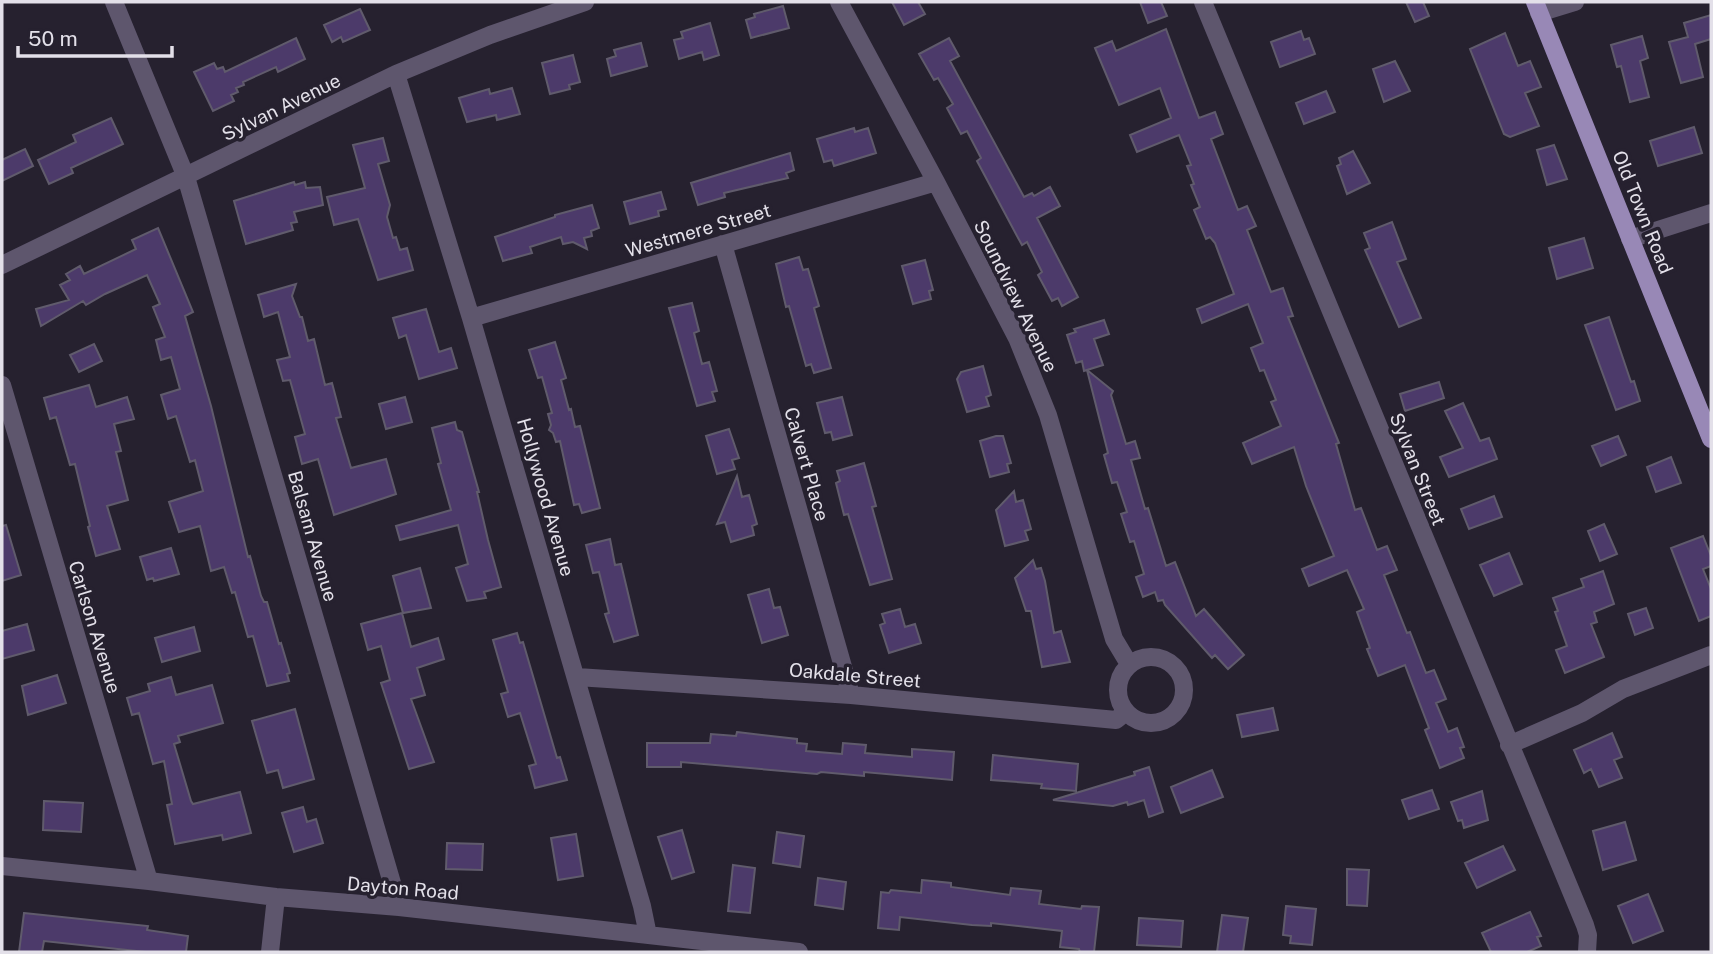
<svg xmlns="http://www.w3.org/2000/svg" width="1713" height="954" viewBox="0 0 1713 954" font-family="'Public Sans',sans-serif">
  <style>
    .building { fill: #4c3a6a; stroke: #605b6c; stroke-width: 2 }
    .lines { fill: none; stroke-linecap: round; stroke-linejoin: round }
    .minor { stroke: #5e566d; stroke-width: 18 }
    .major { stroke: #9888b6; stroke-width: 18 }
    .labels { text-anchor: middle; dominant-baseline: central; stroke-width: 7; stroke-linejoin: round; paint-order: stroke }
    .street-label { font-size: 19px; fill: #e3e0e9; stroke: #26212f }
  </style>
  <rect width="100%" height="100%" fill="#26212f"/>
  <!-- building -->
  <path class="building" d="M892 2H918L925 14 904 25Z
    M1140 2H1161L1167 16 1148 23Z
    M1406 2H1423L1429 16 1415 22Z
    M783 6 789 28 751 38 746 20 755 17 754 14Z
    M360 9 370 30 343 42 341 37 332 42 324 25Z
    M1711 15V39L1695 44 1703 77 1681 83 1669 42 1688 37 1684 23Z
    M710 23 719 55 704 60 702 52 679 59 674 40 683 38 681 32Z
    M1166 29 1199 118 1215 112 1223 134 1211 139 1238 210 1247 206 1256 226 1247 230 1271 292 1283 288 1293 316 1288 317 1339 443 1336 444 1355 510 1361 508 1377 550 1387 546 1397 570 1384 575 1407 633 1410 632 1426 673 1434 670 1446 699 1436 703 1448 732 1457 728 1464 747 1460 748 1464 758 1440 768 1425 730 1429 728 1405 665 1378 676 1367 649 1370 648 1357 612 1364 609 1347 570 1309 586 1302 569 1334 556 1306 486 1294 447 1252 464 1243 443 1281 426 1271 402 1276 400 1264 370 1260 371 1251 348 1263 343 1248 304 1202 323 1197 309 1234 294 1215 243 1210 237 1206 239 1194 210 1200 207 1191 185 1194 184 1187 166 1191 165 1179 135 1137 152 1130 135 1171 118 1160 88 1119 105 1095 48 1112 41 1116 51Z
    M1301 31 1304 40 1309 38 1315 54 1280 67 1271 42Z
    M1505 33 1518 66 1530 61 1541 87 1525 93 1539 126 1510 137 1504 134 1470 49Z
    M1642 36 1648 58 1640 61 1649 97 1630 102 1621 66 1617 67 1611 45Z
    M296 38 305 59 278 72 276 67 243 82 244 85 236 88 238 92 231 95 234 101 213 111 194 72 214 63 217 69 223 67 225 72Z
    M949 38 959 56 950 61 1024 197 1032 193 1034 196 1050 187 1060 206 1037 218 1078 297 1062 306 1058 298 1052 301 1038 275 1042 272 1027 242 1022 245 1017 236 977 161 981 158 967 131 961 134 947 108 953 104 938 78 934 80 919 54Z
    M641 43 647 66 611 76 607 59 616 56 614 50Z
    M573 55 580 82 569 85 570 89 550 94 542 63Z
    M1395 61 1410 91 1384 102 1373 69Z
    M512 88 520 114 497 120 496 115 467 122 459 98 489 89 490 94Z
    M1326 91 1335 112 1304 124 1296 103Z
    M111 118 123 144 71 168 73 173 49 184 38 160 76 142 73 135Z
    M1694 127 1702 153 1658 166 1650 141Z
    M854 128 855 132 868 128 876 153 834 166 832 160 824 162 817 139Z
    M383 138 389 161 378 164 390 205 387 217 393 238 396 237 400 250 407 248 413 270 378 280 358 219 334 225 327 197 365 188 353 145Z
    M1554 145 1567 179 1547 185 1537 150Z
    M25 149 33 166 2 181V160Z
    M1353 151 1370 183 1347 194 1337 166 1341 164 1339 158Z
    M790 153 794 170 786 173 788 178 724 193 725 197 698 205 691 183Z
    M294 182 295 185 305 182 306 188 320 187 323 205 294 212 297 222 291 223 293 230 246 244 234 201Z
    M661 192 666 209 658 211 659 216 630 224 624 202Z
    M592 205 599 228 591 231 592 236 584 238 587 249 573 242 563 244 561 237 530 247 532 253 503 261 495 237 555 217V215Z
    M1392 222 1406 259 1397 262 1421 318 1399 327 1365 250 1370 248 1364 233Z
    M158 228 193 312 185 316 211 406 248 557 250 556 261 596 264 602H267L279 644 281 643 290 673 287 674 289 681 267 686 253 636 248 637 235 592 232 593 224 567 211 571 200 526 179 532 169 502 203 491 195 460 190 462 176 416 168 419 161 395 180 389 171 357 161 360 156 340 165 337 153 307 160 304 147 275 105 294 86 305 83 301 41 326 36 309 69 300 60 285 70 280 66 274 80 266 84 274 136 249 132 240Z
    M1584 238 1593 268 1557 279 1549 248Z
    M799 257 803 270 808 269 819 306 814 308 831 368 814 373 811 364 806 366 789 306 786 307 776 264Z
    M925 260 933 290 929 291 931 299 913 304 902 266Z
    M296 284 292 296 300 317H302L308 341 314 339 325 385 332 383 341 417 336 418 351 468 386 459 396 494 334 515 318 459 302 464 295 437 305 434 290 380 283 381 277 360 290 357 278 312 264 317 259 298 258 295Z
    M692 303 699 331 694 333 702 364 709 362 717 391 712 392 715 401 697 406 669 308Z
    M426 309 439 352 451 348 457 368 419 379 406 335 399 338 393 318Z
    M1609 317 1631 382 1634 381 1640 401 1616 410 1585 325Z
    M1104 320 1109 334 1094 339 1103 365 1087 370 1113 391 1111 395 1126 444 1135 441 1140 458 1131 460 1145 509 1148 508 1166 566 1175 562 1196 616 1204 609 1244 655 1228 669 1215 655 1212 658 1165 605 1163 600 1158 601 1155 592 1143 597 1136 577 1144 574 1134 541 1130 542 1121 514 1127 512 1117 482 1112 483 1104 455 1108 453 1087 370 1084 371 1082 361 1076 363 1067 335 1076 332 1074 329Z
    M555 342 566 378 561 380 569 410 571 409 575 427 580 426 600 508 582 513 579 504 574 505 560 441 556 442 553 433 549 430 551 425 548 414 552 413 542 377 538 378 529 350Z
    M94 344 102 361 79 372 70 355Z
    M983 366 991 395 986 397 989 406 967 412 957 379 961 372Z
    M1439 382 1444 398 1405 411 1400 394Z
    M89 385 96 407 127 397 134 419 114 424 121 451 116 452 128 500 107 506 120 549 96 556 88 527 90 526 75 464 70 465 56 417 50 419 44 398Z
    M405 397 412 422 386 429 379 404Z
    M842 397 852 435 833 440 831 432 825 433 817 403Z
    M1463 403 1480 441 1489 438 1497 459 1449 477 1440 457 1463 448 1445 411Z
    M455 422 457 430 462 432 479 492H477L488 540 501 587 484 592 486 598 467 601 456 568 468 564 458 525 400 540 396 526 451 510 438 464 441 463 432 428Z
    M729 429 739 458 732 460 735 469 717 474 706 436Z
    M996 436H1003L1011 463 1007 464 1009 472 990 477 980 441Z
    M1618 436 1626 455 1601 466 1592 446Z
    M1671 457 1681 483 1656 492 1647 467Z
    M864 463 876 506 872 507 892 579 870 585 848 514 844 515 836 483 840 481 837 471Z
    M737 476 742 497 749 495 757 524 752 526 754 535 731 542 725 522 717 524Z
    M1014 491 1016 502 1023 500 1031 529 1025 531 1028 540 1005 546 996 510Z
    M1494 496 1502 517 1469 529 1461 509Z
    M1604 524 1617 554 1600 561 1588 531Z
    M6 525 21 575 2 581V526Z
    M1703 536 1711 556V566L1703 569 1711 589V616L1699 621 1671 548Z
    M610 539 615 565 621 564 638 635 614 642 605 614 609 613 599 572 593 573 586 545Z
    M171 548 179 574 154 581 153 578 147 580 140 557Z
    M1509 553 1522 584 1494 596 1480 565Z
    M1033 560 1036 569 1041 568 1045 581 1054 633 1061 631 1070 662 1042 667 1031 611H1026L1015 578Z
    M420 568 431 608 403 613 393 576Z
    M1603 571 1614 604 1594 612 1597 622 1591 624 1604 657 1565 673 1556 650 1567 646 1555 612 1558 611 1553 598 1584 587 1581 579Z
    M769 589 774 608 780 607 788 635 762 643 748 595Z
    M1646 608 1653 628 1635 635 1628 614Z
    M900 609 905 627 915 624 921 643 889 653 880 625 885 623 882 614Z
    M402 613 411 647 438 638 444 659 417 668 425 695 411 699 434 762 409 769 381 683 390 680 381 646 368 650 361 624Z
    M27 624 34 650 2 659V631Z
    M194 627 200 651 162 662 155 638Z
    M517 633 520 643 523 642 557 758 560 757 567 780 535 788 529 766 536 764 520 713 508 717 501 694 508 692 493 640Z
    M57 675 66 703 28 715 22 686Z
    M171 677 176 695 212 685 223 723 178 736 180 742 174 744 191 801 193 804 240 792 251 833 223 840 222 835 175 844 167 805 172 804 164 761 153 764 139 713 132 715 127 698 150 691 148 684Z
    M1273 708 1278 730 1242 737 1237 715Z
    M295 709 314 779 283 788 278 770 267 773 252 721Z
    M737 732 797 739V743L807 744 806 751 842 754 843 743 866 745 865 753 912 757V749L954 752 952 780 864 772V776L821 772 817 774 681 762V767H647V743H710L711 734 736 736Z
    M1612 733 1622 757 1614 760 1622 778 1599 787 1591 769 1584 773 1574 750Z
    M993 755 1078 764 1076 791 1041 788 1042 784 991 780Z
    M1149 767 1163 812 1149 817 1144 800 1128 805 1127 802 1113 806 1053 800 1135 775 1134 772Z
    M1212 770 1223 797 1181 813 1171 787Z
    M1432 790 1439 809 1409 819 1402 800Z
    M1482 791 1488 820 1464 828 1462 820 1458 821 1451 802Z
    M44 801 83 803 81 832 43 830Z
    M303 807 307 822 316 819 323 843 294 852 282 813Z
    M1625 822 1636 860 1603 870 1593 831Z
    M682 830 694 872 672 879 658 837Z
    M777 832 804 836 800 867 773 863Z
    M576 834 583 876 558 880 551 838Z
    M447 843 483 844 482 870 446 869Z
    M1503 846 1515 870 1477 888 1465 863Z
    M733 865 755 868 750 913 728 911Z
    M1347 869 1369 870 1367 906 1347 905Z
    M818 878 846 882 843 909 815 905Z
    M922 880 951 883V887L1010 895 1011 888 1041 891 1039 904 1081 909 1082 906 1099 907 1094 952H1080L1079 949 1060 947 1062 931 991 923V926L972 925 900 917 899 930 878 928 881 892 889 893 891 890 921 893Z
    M1648 894 1663 931 1633 943 1618 906Z
    M1286 906 1316 909 1312 945 1290 943 1291 936 1283 935Z
    M1530 912 1541 936 1537 937 1541 946 1527 952H1491L1482 933Z
    M24 913 148 926 147 930 188 936 186 952H146L44 941 42 952H19Z
    M1222 915 1248 918 1243 952H1217Z
    M1139 918 1183 921 1181 947 1137 945Z"/>
  <g class="lines">
    <!-- minor -->
    <path class="minor" d="M114 2 186 177 399 907
      M839 2 936 182 1017 338 1048 415 1114 639 1129 664
      M1203 2 1585 925 1588 935 1587 952
      M1539 13 1575 2
      M396 74 471 318 642 906 648 935
      M1630 239 1711 213
      M723 244 851 695
      M2 265 396 74 490 35 585 2
      M471 318 936 182
      M2 385 149 881
      M1118 690a33 33 0 1 1 66 0a33 33 0 1 1-66 0Z
      M577 677 851 695 1116 720 1126 712
      M1509 745 1582 713 1623 689 1711 655
      M2 866 149 881 276 897 399 907 799 952
      M270 952 276 897"/>
    <!-- major -->
    <path class="major" d="M1535 2 1711 439"/>
  </g>
  <g class="labels">
    <!-- street labels -->
    <g class="street-label">
      <text transform="translate(281 107) rotate(-26)">Sylvan Avenue</text>
      <text transform="translate(1643 212) rotate(68)">Old Town Road</text>
      <text transform="translate(698 230) rotate(-16)">Westmere Street</text>
      <text transform="translate(1016 296) rotate(64)">Soundview Avenue</text>
      <text transform="translate(807 464) rotate(74)">Calvert Place</text>
      <text transform="translate(1418 469) rotate(68)">Sylvan Street</text>
      <text transform="translate(546 497) rotate(74)">Hollywood Avenue</text>
      <text transform="translate(313 536) rotate(74)">Balsam Avenue</text>
      <text transform="translate(95 627) rotate(73)">Carlson Avenue</text>
      <text transform="translate(855 675) rotate(5)">Oakdale Street</text>
      <text transform="translate(403 888) rotate(5)">Dayton Road</text>
    </g>
  </g>
  <!-- border -->
  <rect width="1713" height="954" fill="none" stroke="#e3e0e9" stroke-width="7"/>
  <!-- scale -->
  <path d="M18 46v10h154v-10" fill="none" stroke="#e3e0e9" stroke-width="3.5"/>
  <text x="28" y="46" font-size="21" fill="#e3e0e9" stroke="#26212f" stroke-width="5" paint-order="stroke">50 m</text>
</svg>
